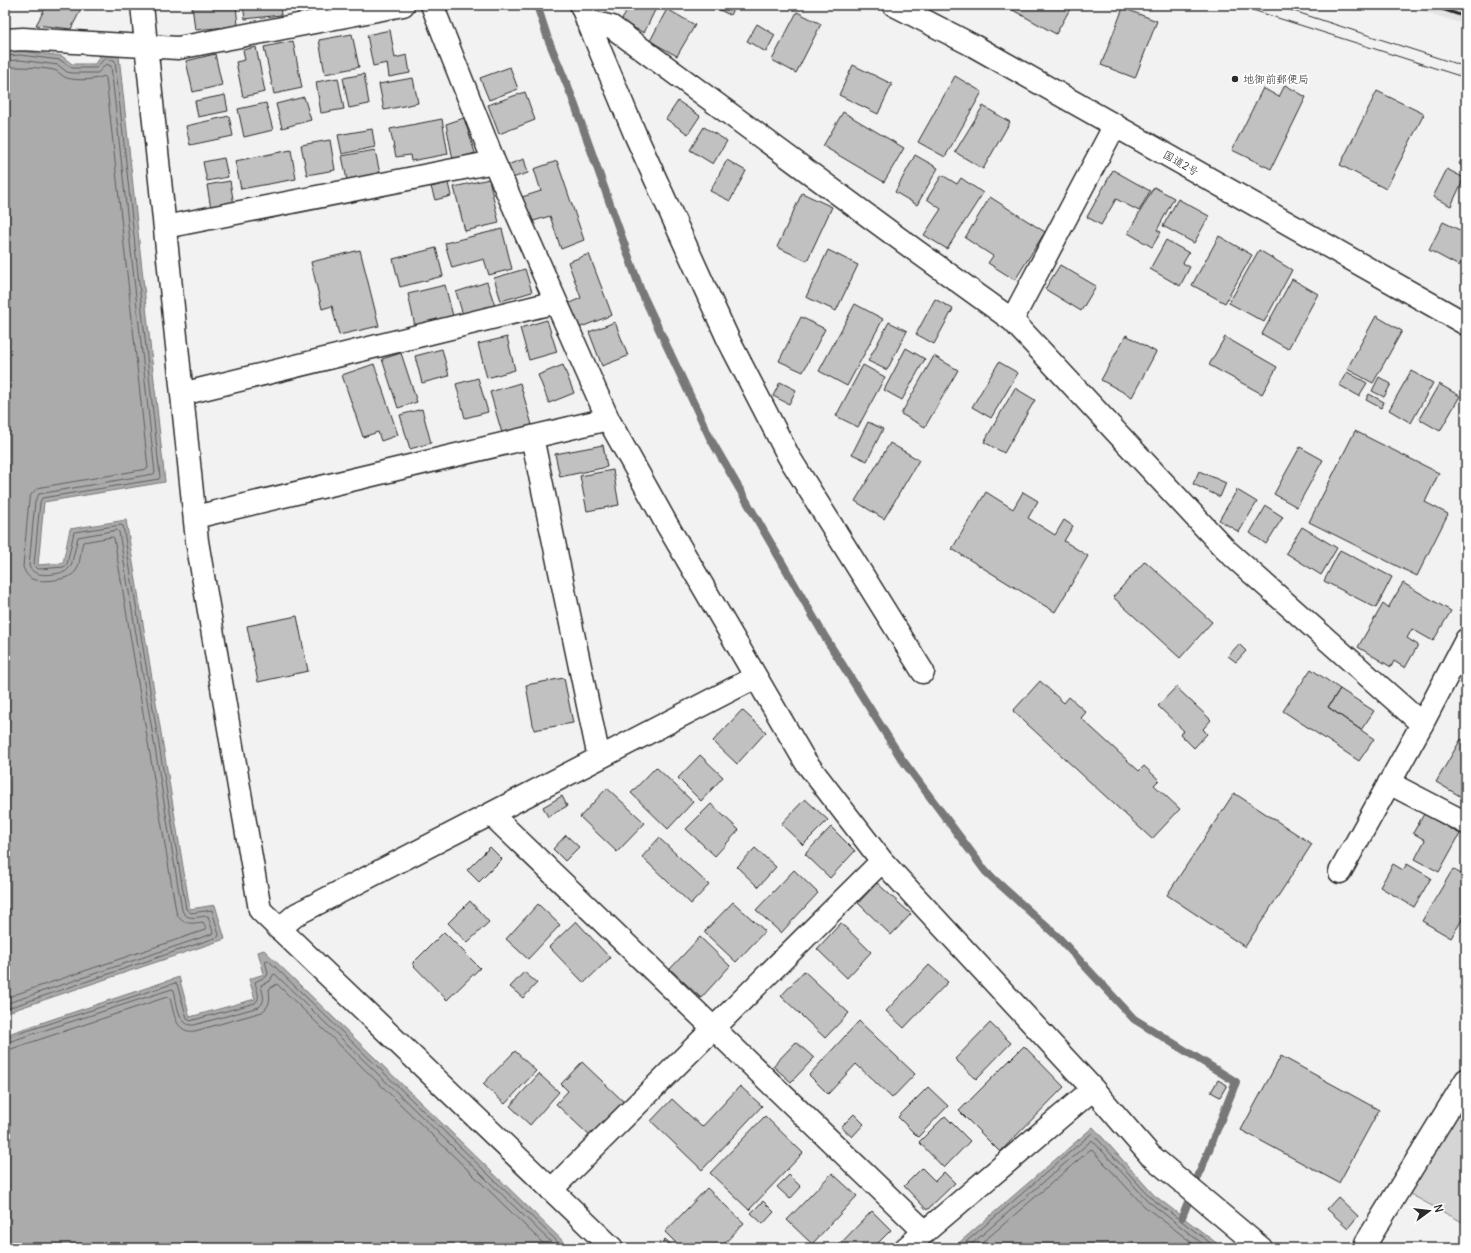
<svg xmlns="http://www.w3.org/2000/svg" width="1471" height="1253" viewBox="0 0 1471 1253" font-family="Delius,'Klee One',sans-serif">
  <style>
    .built { fill: #e3e3e3 }
    .green { fill: #d5d5d5; stroke: #808080 }
    .water { fill: #ababab; stroke: #787878 }
    .lines { fill: none; stroke-linecap: round; stroke-linejoin: round }
    .shore { stroke: #5e5e5e; stroke-width: 1 }
    .stream { stroke: #787878; stroke-width: 8 }
    .building { fill: #c1c1c1; stroke: #2b2b2b }
    .minor-casing { stroke: #2b2b2b; stroke-width: 25 }
    .tertiary-casing { stroke: #2b2b2b; stroke-width: 25 }
    .trunk-casing { stroke: #2b2b2b; stroke-width: 25 }
    .minor { stroke: #fff; stroke-width: 22 }
    .tertiary { stroke: #fff; stroke-width: 22 }
    .trunk { stroke: #fff; stroke-width: 22 }
    .tram { stroke: #2b2b2b; stroke-width: 1 }
    .rail { stroke: #2b2b2b; stroke-width: 3 }
    .poi-dot { fill: #2b2b2b; stroke: #fff; stroke-width: 1.5 }
    .labels { text-anchor: middle; dominant-baseline: central; stroke-width: 3.5; stroke-linejoin: round; paint-order: stroke }
    .poi-label { font-size: 11px; fill: #2b2b2b; stroke: #fff; text-anchor: start }
    .street-label { font-size: 11px; fill: #2b2b2b; stroke: #fff }
  </style>
  <rect width="100%" height="100%" fill="#f2f2f2"/>
  <filter id="ink" filterUnits="userSpaceOnUse"><feTurbulence type="fractalNoise" baseFrequency=".025" numOctaves="2"/><feDisplacementMap in="SourceGraphic" scale="8" xChannelSelector="R" yChannelSelector="G"/><feConvolveMatrix kernelMatrix="1 2 1 2 8 2 1 2 1" color-interpolation-filters="sRGB"/></filter>
  <g filter="url(#ink)">
    <!-- built -->
    <path class="built" d="M1404 5H1466V25Z"/>
    <!-- green -->
    <path class="green" d="M1466 1096V1224L1408 1193Z"/>
    <!-- water -->
    <path class="water" d="M20 51 62 56 72 64H95L101 54 119 56 165 482 44 502 38 565 63 563 70 529 126 520 190 909 215 905 225 939 5 1013V52Z
      M264 950 570 1248H5V1035L179 977 190 1017 255 999 249 979 264 974 258 952Z
      M1093 1127 1154 1195 1223 1248H953Z"/>
    <g class="lines">
      <!-- shore -->
      <path class="shore" d="M5 56 20 55 60 60 72 68H96L104 59 114 60 115 61 160 477 159 479 42 498 40 502 34 565 36 568 39 569 64 567 67 564 74 532 121 525 123 526 186 909 191 913 212 910 219 935 218 937 5 1009
        M5 61 20 60 58 65 67 72 72 73H97L101 70 106 64 111 66 155 473 153 474 39 494 35 501 29 566C34 579 54 574 65 572L71 566 78 537 117 530 119 532 182 910C187 922 198 916 208 916L213 932 212 934 5 1004
        M5 67C21 67 38 67 54 70 59 71 62 77 67 78 76 81 96 80 104 76L106 78 148 468 147 469 42 487C35 489 31 493 29 500L23 567C25 572 27 576 32 579 41 583 69 580 75 572 81 565 80 551 83 542L112 537 114 538 176 911C180 925 191 924 203 922L206 928 205 930 5 998
        M5 1038 175 983 177 984 187 1018 190 1021 255 1003C262 998 256 989 255 982L267 976 268 973 265 961 268 960 564 1248
        M5 1043 172 989 174 990C177 1002 178 1027 194 1025L259 1007C267 1000 262 994 261 985L270 981 273 975 275 974 557 1248
        M5 1049H11L167 997 170 998C174 1012 175 1034 195 1031L262 1012C271 1005 270 999 269 989L277 984 548 1248
        M959 1248 1092 1133 1151 1198 1217 1248
        M967 1248 1092 1140 1148 1201 1208 1248
        M976 1248 1091 1149 1144 1206 1199 1248"/>
      <!-- stream -->
      <path class="stream" d="M537 5 548 39 572 97 641 291 710 438 825 637 901 758 986 872 1059 938 1134 1019 1236 1082 1182 1217"/>
    </g>
    <!-- building -->
    <path class="building" d="M47 5H83L71 29 36 25Z
      M192 5H236L238 26 195 30Z
      M243 5H280L281 15 245 19Z
      M617 5H655L657 6 644 33 621 21 626 13 616 7Z
      M709 5H735L730 15Z
      M1011 5H1064L1070 9 1056 34 1009 8Z
      M1123 8 1157 21 1135 78 1101 65Z
      M667 9 695 25 677 56 650 41Z
      M797 12 821 24 796 73 772 60Z
      M757 24 775 35 766 52 747 41Z
      M390 30 395 58 407 55 410 73 389 77 387 63 373 66 367 35Z
      M352 34 359 67 325 74 319 40Z
      M293 41 302 88 274 94 264 47Z
      M256 47 265 92 243 97 236 62 245 60 243 50Z
      M215 54 222 85 193 92 186 61Z
      M853 65 892 84 878 114 839 95Z
      M510 67 518 89 489 100 480 78Z
      M364 74 369 104 349 108 343 78Z
      M955 76 982 92 945 157 918 142Z
      M338 78 344 109 321 113 316 82Z
      M413 78 418 103 384 110 379 84Z
      M1285 85 1306 97 1271 169 1232 150 1263 88 1279 97Z
      M1377 91 1424 114 1386 189 1340 165Z
      M525 92 535 120 499 134 488 105Z
      M225 95 228 111 198 117 195 101Z
      M304 97 311 120 282 128 276 104Z
      M678 101 700 116 688 134 666 119Z
      M266 103 273 130 244 137 238 109Z
      M983 106 1010 122 983 169 955 152Z
      M843 112 904 148 884 182 823 146Z
      M229 116 233 136 190 145 186 126Z
      M464 118 475 153 453 160 446 124Z
      M442 119 448 154 411 161 410 155 396 157 390 129Z
      M704 127 727 141 713 164 690 150Z
      M372 129 375 147 342 154 338 135Z
      M330 140 335 170 307 175 301 145Z
      M291 150 296 179 241 189 235 161Z
      M375 150 380 174 347 180 342 156Z
      M1466 150V168L1459 164Z
      M915 155 938 168 917 205 895 192Z
      M224 158 228 177 207 181 203 162Z
      M524 159 528 173 512 178 507 165Z
      M727 160 746 171 730 201 710 191Z
      M557 161 584 240 561 249 550 216 527 223 519 198 541 191 534 169Z
      M1447 169 1464 178 1451 206 1433 197Z
      M1113 170 1150 191 1139 211 1116 199 1101 225 1087 217Z
      M942 175 957 184 961 178 983 193 947 249 924 235 941 209 927 199Z
      M489 179 499 223 465 231 454 187Z
      M230 181 234 205 211 209 207 185Z
      M448 183 451 196 435 200 431 187Z
      M1154 187 1174 198 1157 230 1161 232 1152 247 1128 233Z
      M802 193 832 207 807 261 777 247Z
      M990 197 1045 232 1015 280 988 263 993 256 965 238Z
      M1178 199 1209 216 1194 243 1163 226Z
      M1443 222 1466 233V253L1459 266 1429 250Z
      M502 229 512 269 489 275 484 259 452 268 445 243Z
      M1219 236 1252 255 1225 303 1192 285Z
      M1166 240 1189 253 1183 263 1190 267 1180 286 1150 269Z
      M436 248 443 276 400 287 393 259Z
      M360 250 379 326 339 335 332 306 322 309 311 262Z
      M828 250 858 265 836 311 806 297Z
      M1259 250 1292 270 1264 322 1229 303Z
      M589 254 612 315 576 329 567 304 581 298 568 262Z
      M1060 265 1096 286 1081 311 1045 289Z
      M525 269 532 292 501 301 494 278Z
      M1292 279 1318 294 1288 349 1262 334Z
      M487 282 495 306 463 315 456 292Z
      M445 285 453 316 415 326 408 294Z
      M935 299 953 309 934 344 916 334Z
      M855 304 883 319 847 386 819 371Z
      M1376 316 1402 331 1373 383 1347 369Z
      M801 317 825 329 803 372 779 361Z
      M547 320 557 352 529 360 520 328Z
      M615 322 628 356 602 366 589 332Z
      M889 322 907 331 887 370 868 361Z
      M1126 335 1156 352 1132 397 1101 380Z
      M507 337 515 370 487 378 478 344Z
      M1225 337 1277 367 1262 394 1209 365Z
      M906 348 925 359 902 400 884 390Z
      M442 349 449 376 422 383 415 356Z
      M401 353 417 402 398 408 382 359Z
      M934 356 958 370 925 427 901 414Z
      M999 362 1018 373 991 418 972 407Z
      M374 364 398 435 381 441 378 432 363 437 342 375Z
      M563 365 574 393 549 403 538 375Z
      M863 365 885 377 858 427 836 416Z
      M1411 371 1433 383 1411 423 1389 410Z
      M1347 372 1367 383 1359 396 1339 385Z
      M1379 377 1391 384 1384 397 1372 391Z
      M478 378 488 412 465 418 456 384Z
      M780 382 796 390 789 404 773 396Z
      M520 383 532 425 502 433 490 392Z
      M1439 384 1460 396 1440 431 1419 419Z
      M1015 388 1035 400 1004 453 984 442Z
      M1369 394 1384 402 1381 408 1366 400Z
      M422 409 431 443 410 449 400 415Z
      M868 422 883 429 867 461 852 454Z
      M1355 431 1439 473 1425 502 1448 514 1417 576 1309 522Z
      M890 443 919 460 884 519 855 501Z
      M603 445 607 467 560 477 555 454Z
      M1300 447 1323 460 1297 507 1274 494Z
      M613 470 619 505 587 511 580 476Z
      M1199 471 1226 483 1220 497 1193 484Z
      M1237 490 1257 502 1239 532 1219 520Z
      M986 492 1013 509 1023 492 1038 501 1028 518 1055 535 1064 520 1073 526 1064 541 1088 556 1055 612 952 549Z
      M1266 506 1283 517 1266 544 1250 533Z
      M1302 527 1337 548 1321 575 1286 553Z
      M1340 550 1392 577 1376 608 1324 581Z
      M1145 561 1212 622 1180 658 1113 597Z
      M1403 583 1451 611 1433 641 1412 629 1407 638 1418 645 1405 668 1394 661 1391 667 1358 647 1383 604 1388 608Z
      M297 616 308 671 258 682 247 626Z
      M1239 644 1246 651 1236 662 1228 656Z
      M1311 669 1340 689 1328 707 1374 739 1359 761 1283 711Z
      M564 678 573 723 534 730 526 685Z
      M1040 681 1064 703 1069 697 1086 712 1081 718 1139 771 1144 766 1159 780 1154 785 1180 809 1152 839 1013 711Z
      M1176 687 1211 720 1203 729 1207 734 1194 748 1180 734 1184 731 1158 706Z
      M1340 689 1374 711 1361 730 1328 707Z
      M742 710 766 732 737 764 713 741Z
      M1461 739 1466 742V797L1465 799 1436 782Z
      M700 755 723 777 701 801 678 778Z
      M656 767 693 802 668 829 631 793Z
      M607 788 645 823 617 852 580 817Z
      M1234 793 1312 844 1245 947 1167 895Z
      M562 796 567 806 548 817 543 807Z
      M805 799 828 820 803 845 781 824Z
      M711 804 739 830 715 856 686 829Z
      M1424 814 1460 834 1439 872 1415 859 1425 840 1413 833Z
      M831 827 855 851 830 878 805 854Z
      M566 835 579 847 565 861 553 849Z
      M659 838 709 885 691 904 642 857Z
      M490 847 502 859 479 882 467 870Z
      M755 848 776 867 758 887 737 867Z
      M1393 864 1403 870 1407 864 1431 878 1414 907 1380 887Z
      M1453 869 1466 877V913L1451 938 1422 921Z
      M794 870 818 893 781 933 756 910Z
      M877 883 911 914 891 935 858 903Z
      M470 901 489 922 467 943 448 923Z
      M733 902 765 931 736 962 704 932Z
      M538 904 560 925 528 959 506 939Z
      M576 921 610 958 584 983 549 947Z
      M841 923 871 952 847 978 817 949Z
      M444 932 480 968 447 1000 412 964Z
      M700 937 730 966 701 998 670 969Z
      M929 965 948 982 904 1028 886 1011Z
      M804 971 849 1013 825 1038 781 996Z
      M524 972 537 983 523 998 510 987Z
      M859 1021 915 1074 892 1098 856 1064 828 1094 809 1075Z
      M990 1023 1011 1043 976 1079 955 1059Z
      M796 1042 814 1058 791 1082 773 1066Z
      M1024 1046 1064 1087 1000 1152 959 1111Z
      M515 1051 536 1071 505 1104 483 1084Z
      M1281 1056 1379 1110 1339 1183 1241 1130Z
      M582 1062 625 1103 591 1137 556 1104 568 1091 561 1084Z
      M539 1074 559 1092 530 1125 510 1106Z
      M1218 1080 1227 1085 1220 1097 1211 1092Z
      M740 1086 762 1106 702 1170 651 1121 672 1099 702 1127Z
      M928 1087 948 1106 918 1137 898 1117Z
      M854 1114 864 1124 852 1137 841 1127Z
      M765 1116 803 1153 749 1210 710 1173Z
      M945 1116 970 1141 944 1168 919 1142Z
      M922 1168 935 1181 944 1172 955 1183 927 1210 904 1186Z
      M832 1173 857 1196 812 1244 787 1220Z
      M789 1175 801 1187 790 1199 777 1187Z
      M707 1188 744 1223 720 1248H681L665 1232Z
      M1338 1197 1358 1216 1348 1228 1327 1209Z
      M763 1201 774 1212 763 1224 751 1213Z
      M872 1211 891 1230 873 1248H836Z
      M665 1239 675 1248H656Z"/>
    <g class="lines">
      <!-- minor casing -->
      <g class="minor-casing">
        <path id="minor" d="M142 5 197 541 260 910 612 1248
          M432 5 494 162 608 419 666 523 805 761 882 861 1093 1089 1150 1155 1261 1248
          M581 5 635 134 729 341 789 457 923 672
          M587 21 612 27 890 232 1012 320 1226 550 1422 724
          M5 40 23 39 178 48 403 5
          M165 227 494 162
          M1012 320 1115 125
          M182 394 556 302
          M532 437 599 758
          M195 517 608 419
          M1389 783 1466 823
          M491 814 925 1232
          M279 929 297 914 756 677
          M551 1190 882 861
          M1366 1243 1466 1080
          M906 1248 1093 1089"/>
      </g>
      <!-- tertiary casing -->
      <g class="tertiary-casing">
        <path id="tertiary" d="M1340 872 1422 724 1466 640"/>
      </g>
      <!-- trunk casing -->
      <g class="trunk-casing">
        <path id="trunk" d="M894 5 974 46 1466 324"/>
      </g>
      <!-- minor -->
      <use href="#minor" class="minor"/>
      <!-- tertiary -->
      <use href="#tertiary" class="tertiary"/>
      <!-- trunk -->
      <use href="#trunk" class="trunk"/>
      <!-- tram -->
      <path class="tram" d="M1237 5 1466 78
        M1275 5 1466 67"/>
      <!-- rail -->
      <path class="rail" d="M1430 5 1466 17"/>
    </g>
  </g>
  <!-- markers -->
  <circle class="poi-dot" cx="1235" cy="79" r="4"/>
  <g class="labels">
    <!-- poi labels -->
    <g class="poi-label">
      <text x="1243" y="79">地御前郵便局</text>
    </g>
    <!-- street labels -->
    <g class="street-label">
      <text transform="translate(1181 163) rotate(30)">国道2号</text>
    </g>
  </g>
  <!-- margin -->
  <rect width="1471" height="1253" fill="none" stroke="#fff" stroke-width="20"/>
  <rect x="10" y="10" width="1451" height="1233" fill="none" stroke="#2b2b2b" stroke-width="1.5" filter="url(#ink)"/>
  <!-- north arrow -->
  <g transform="translate(1429 1211) rotate(75)" stroke="#ffffff" stroke-width="3" paint-order="stroke">
  <path d="M0-3L7 15L0 10L-7 15Z" fill="#2b2b2b"/>
  <text y="-6" font-size="11" font-weight="bold" text-anchor="middle" fill="#2b2b2b">N</text>
  </g>
</svg>
